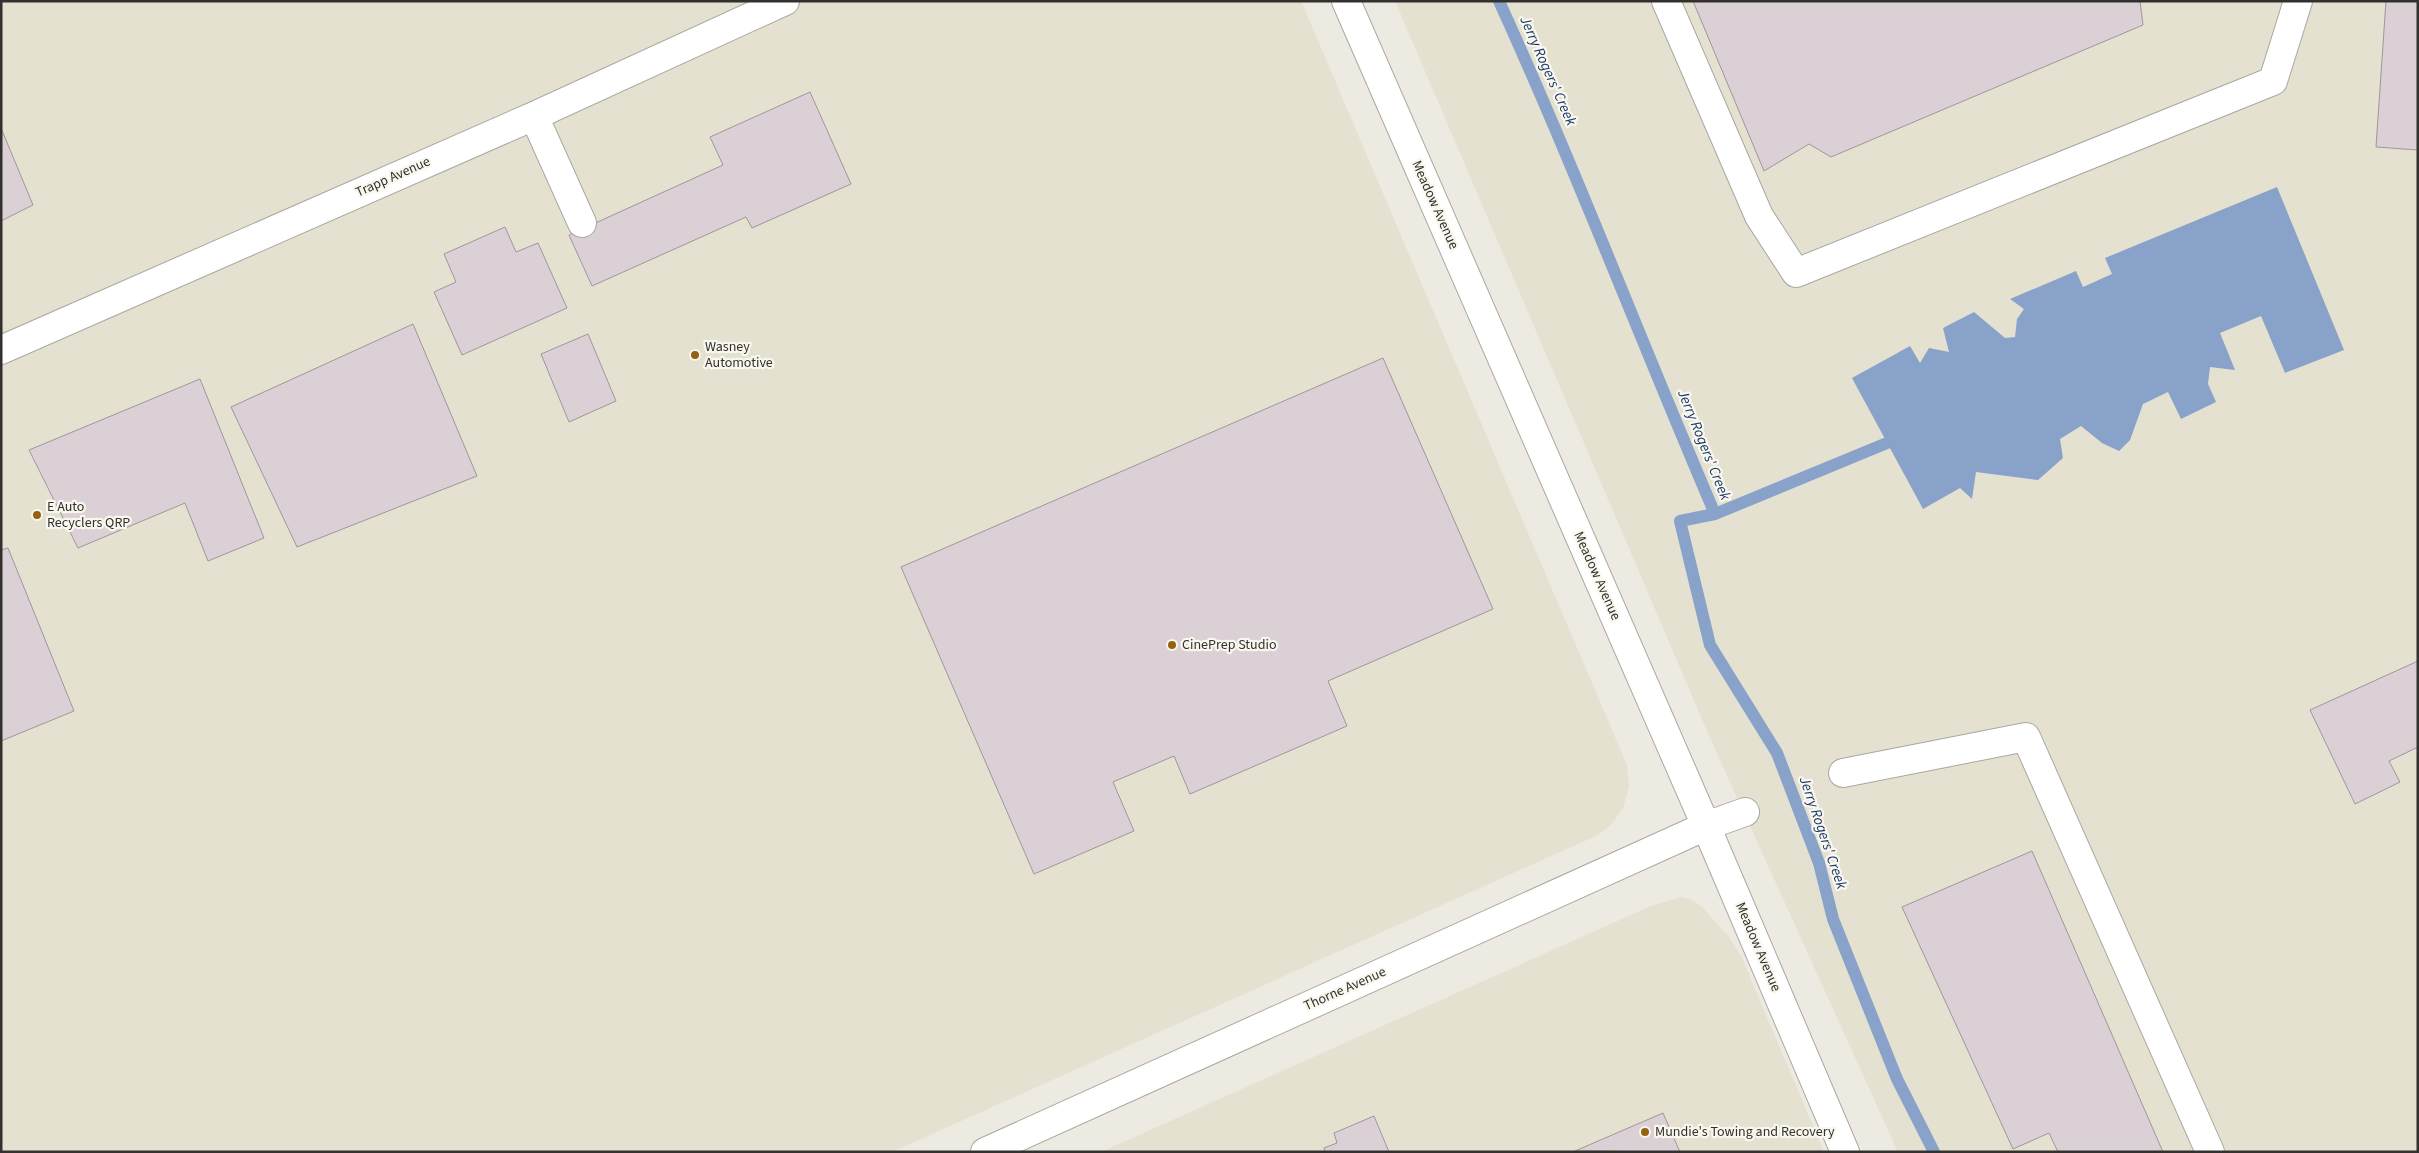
<svg xmlns="http://www.w3.org/2000/svg" width="2419" height="1153" viewBox="0 0 2419 1153" font-family="'Source Sans 3',sans-serif">
  <style>
    .built { fill: #e4e1d0 }
    .water { fill: #88a2ca }
    .lines { fill: none; stroke-linecap: round; stroke-linejoin: round }
    .stream { stroke: #88a2ca; stroke-width: 12 }
    .building { fill: #dad0d5; stroke: #9f969a }
    .minor-casing { stroke: #aaa89f; stroke-width: 30 }
    .minor { stroke: #fff; stroke-width: 28 }
    .poi-dot { fill: #936213; stroke: #f9f7ee; stroke-width: 2 }
    .labels { text-anchor: middle; dominant-baseline: central; stroke-width: 4.5; stroke-linejoin: round; paint-order: stroke }
    .street-label { font-size: 14px; fill: #32312e; stroke: #f9f7ee }
    .poi-label { font-size: 14px; fill: #32312e; stroke: #f9f7ee; text-anchor: start }
    .water-label { font-size: 15px; font-style: italic; fill: #19386b; stroke: #f9f7ee }
  </style>
  <rect width="100%" height="100%" fill="#eceae1"/>
  <!-- built -->
  <path class="built" d="M1 1H1301L1627 765 1629 786 1623 808 1611 825 1598 835 892 1152H1Z
    M1395 1H2418V1152H1898L1711 740Z
    M1682 897 1692 900 1703 908 1729 937 1742 958 1824 1152H1101L1651 906Z"/>
  <!-- water -->
  <path class="water" d="M2277 187 2344 350 2285 373 2261 316 2220 333 2235 370 2210 367 2208 384 2216 402 2181 419 2168 392 2143 404 2130 440 2119 451 2102 443 2081 426 2060 439 2063 458 2038 480 1976 472 1972 499 1960 488 1923 509 1852 378 1910 346 1920 363 1929 348 1949 352 1943 328 1974 312 2005 338 2015 337 2017 319 2024 309 2010 299 2076 271 2083 287 2112 274 2105 258Z"/>
  <g class="lines">
    <!-- stream -->
    <path class="stream" d="M1499 1C1576 170 1642 344 1715 514L1680 521 1710 645 1777 753 1819 863 1833 919 1897 1079 1934 1152
      M1715 514 1887 443"/>
  </g>
  <!-- building -->
  <path class="building" d="M1693 1H2140L2143 25 1831 157 1809 144 1764 171Z
    M2386 1H2418V150L2376 147Z
    M810 92 851 184 752 228 746 217 592 286 569 235 723 165 710 137Z
    M1 128 33 205 1 221Z
    M505 227 516 252 538 243 567 308 462 355 434 292 456 282 444 254Z
    M413 324 477 476 297 547 231 407Z
    M588 334 616 401 569 422 541 354Z
    M1383 358 1493 609 1328 681 1347 726 1190 794 1174 756 1113 782 1134 831 1034 874 901 567Z
    M200 379 264 538 208 561 185 503 78 548 29 450Z
    M8 548 74 711 1 741V550Z
    M2418 661V747L2389 761 2400 782 2355 804 2310 710Z
    M2032 851 2163 1152H2058L2049 1133 2013 1149 1902 907Z
    M1663 1113 1680 1152 1575 1151Z
    M1374 1116 1389 1152H1325L1324 1148 1337 1143 1334 1133Z"/>
  <g class="lines">
    <!-- minor casing -->
    <g class="minor-casing">
      <path id="minor" d="M1346 1 1706 826 1845 1152
        M1666 1 1759 216 1796 273 2273 81 2298 1
        M534 116 582 223
        M1 350 534 116 785 1
        M1843 773 2026 737 2210 1152
        M985 1152 1706 826 1745 812"/>
    </g>
    <!-- minor -->
    <use href="#minor" class="minor"/>
  </g>
  <!-- markers -->
  <g class="poi-dot">
    <circle cx="695" cy="355" r="5"/>
    <circle cx="37" cy="515" r="5"/>
    <circle cx="1172" cy="645" r="5"/>
    <circle cx="1645" cy="1132" r="5"/>
  </g>
  <g class="labels">
    <!-- street labels -->
    <g class="street-label">
      <text transform="translate(393 177) rotate(-24)">Trapp Avenue</text>
      <text transform="translate(1435 205) rotate(66)">Meadow Avenue</text>
      <text transform="translate(1597 576) rotate(66)">Meadow Avenue</text>
      <text transform="translate(1758 947) rotate(67)">Meadow Avenue</text>
      <text transform="translate(1345 989) rotate(-24)">Thorne Avenue</text>
    </g>
    <!-- poi labels -->
    <g class="poi-label">
      <text x="705" y="347">Wasney<tspan x="705" dy="16">Automotive</tspan></text>
      <text x="47" y="507">E Auto<tspan x="47" dy="16">Recyclers QRP</tspan></text>
      <text x="1182" y="645">CinePrep Studio</text>
      <text x="1655" y="1132">Mundie's Towing and Recovery</text>
    </g>
    <!-- water labels -->
    <g class="water-label">
      <text transform="translate(1548 71) rotate(66)">Jerry Rogers' Creek</text>
      <text transform="translate(1704 445) rotate(68)">Jerry Rogers' Creek</text>
      <text transform="translate(1823 833) rotate(71)">Jerry Rogers' Creek</text>
    </g>
  </g>
  <!-- border -->
  <rect width="2419" height="1153" fill="none" stroke="#32312e" stroke-width="5"/>
</svg>
